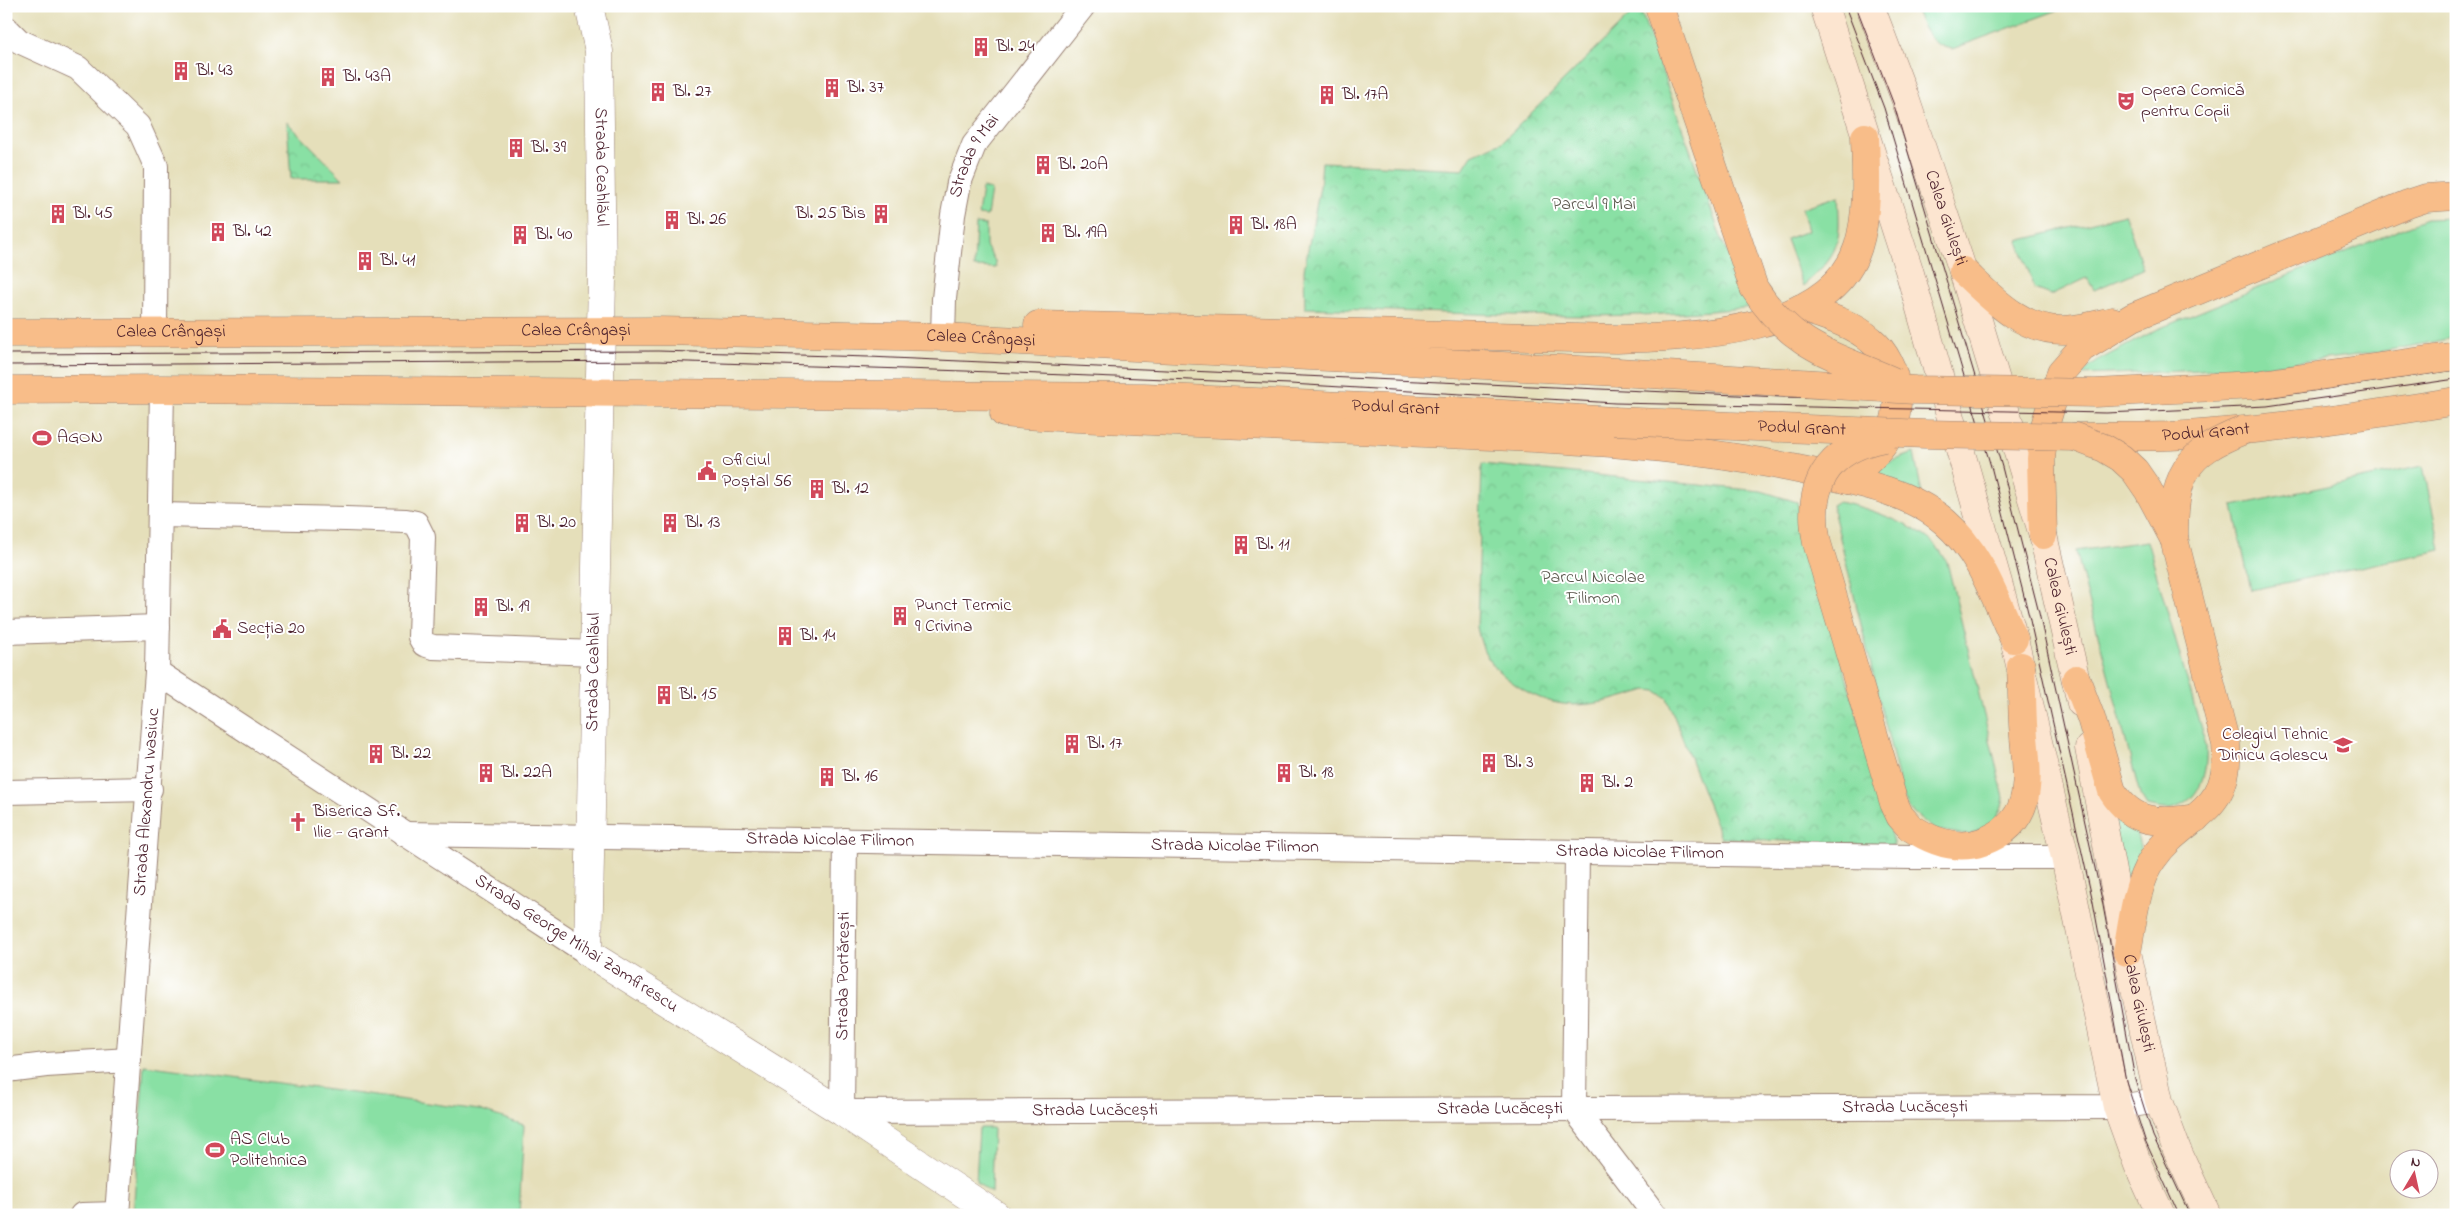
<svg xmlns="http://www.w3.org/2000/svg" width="2462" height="1221" viewBox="0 0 2462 1221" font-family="'Indie Flower',sans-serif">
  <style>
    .green { fill: #89e0a4; stroke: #6a8068 }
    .park { fill: url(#park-crowns); stroke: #6a8068 }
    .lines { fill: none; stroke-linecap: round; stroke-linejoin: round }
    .minor-casing { stroke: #987f72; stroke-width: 26 }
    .tertiary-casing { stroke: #987f72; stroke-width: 29 }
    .secondary-casing { stroke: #987f72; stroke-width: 29 }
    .primary-casing { stroke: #987f72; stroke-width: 29 }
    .minor { stroke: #fff; stroke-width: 24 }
    .tertiary { stroke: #fff; stroke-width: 28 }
    .secondary { stroke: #fce5d0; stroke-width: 28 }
    .primary { stroke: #f8bd89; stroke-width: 28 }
    .tram { stroke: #4a1f2b; stroke-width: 1 }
    .primary-bridge-casing { stroke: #987f72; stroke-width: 29; stroke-linecap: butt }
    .primary-bridge { stroke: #f8bd89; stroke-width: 28 }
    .labels { text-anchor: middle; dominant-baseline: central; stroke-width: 4; stroke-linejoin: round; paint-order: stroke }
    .poi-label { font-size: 18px; fill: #4a1f2b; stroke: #fff; text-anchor: start }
    .street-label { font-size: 18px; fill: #4a1f2b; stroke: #fff }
    .park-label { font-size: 18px; fill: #5d594f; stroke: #fff }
  </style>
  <defs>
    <pattern id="park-crowns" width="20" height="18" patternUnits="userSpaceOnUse" patternTransform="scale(1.25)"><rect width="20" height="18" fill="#89e0a4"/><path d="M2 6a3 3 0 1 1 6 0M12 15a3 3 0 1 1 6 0" fill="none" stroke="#78c08d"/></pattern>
  </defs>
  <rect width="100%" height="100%" fill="#fff"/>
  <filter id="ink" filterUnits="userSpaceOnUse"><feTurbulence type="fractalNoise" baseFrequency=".02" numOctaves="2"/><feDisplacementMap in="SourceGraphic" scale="10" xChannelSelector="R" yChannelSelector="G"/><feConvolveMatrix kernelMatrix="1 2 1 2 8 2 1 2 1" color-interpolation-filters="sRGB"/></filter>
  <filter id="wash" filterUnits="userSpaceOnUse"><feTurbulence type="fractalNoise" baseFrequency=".0096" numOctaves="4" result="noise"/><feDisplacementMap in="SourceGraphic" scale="20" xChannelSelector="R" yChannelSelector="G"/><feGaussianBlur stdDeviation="1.12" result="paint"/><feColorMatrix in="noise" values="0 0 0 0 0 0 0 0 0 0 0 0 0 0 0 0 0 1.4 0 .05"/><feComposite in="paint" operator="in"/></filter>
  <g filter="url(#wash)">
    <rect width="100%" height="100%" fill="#e5dfba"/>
    <!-- green -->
    <path class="green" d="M1914 6H2069L1952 49C1928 45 1923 27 1914 6Z
      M982 188 991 190 987 216 978 215Z
      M1838 196C1841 245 1840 252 1803 286L1786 239 1808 231 1802 208Z
      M2125 214 2143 269 2094 290 2087 278 2051 295 2035 289 2018 241Z
      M2451 218 2456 220V337C2332 365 2205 371 2079 375L2101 359 2158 329 2426 219Z
      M976 224 986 225V246L995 261 996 268 974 267Z
      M1914 453 1922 494 1864 472Z
      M2423 466 2441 550 2251 590 2233 506Z
      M1837 502C1862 505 1915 525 1933 543 1939 548 1943 555 1947 562L2004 798 2002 807 1992 824 1969 835 1935 830 1909 809 1902 793 1832 505Z
      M2147 541 2206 746C2208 772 2200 803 2170 809 2163 810 2154 807 2147 806L2140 795 2076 551Z
      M2110 815 2135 827 2142 855 2122 882Z
      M144 1065 479 1110 524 1125 519 1215H133Z
      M979 1128H993L991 1193 976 1182Z"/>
    <!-- park -->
    <path class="park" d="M1639 6 1723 243 1752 307C1605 324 1453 312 1305 308L1304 270 1320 187 1322 162 1463 169 1472 155 1502 142Z
      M287 122 343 179H291Z
      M1482 464 1761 491 1797 502 1894 846 1721 838 1667 698 1656 691 1647 690C1597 705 1562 716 1516 685 1491 667 1483 656 1477 627Z"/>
  </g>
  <g filter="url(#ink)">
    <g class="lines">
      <!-- minor casing -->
      <g class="minor-casing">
        <g id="minor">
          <path d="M6 28 19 41 78 68 138 126 156 166 155 332"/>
          <path id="s1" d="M943 337 944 299 953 215 959 183 974 145 1083 6"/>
          <path d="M160 515 346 519 406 521 416 523 423 537 420 637 424 644 433 647 595 653"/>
          <path d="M6 632 158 627"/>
          <path d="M157 672 588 953"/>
          <path d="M6 792 150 789"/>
          <path id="s2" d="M404 834 1911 857H2065"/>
          <path id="s3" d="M845 840 842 1112 2117 1107 2159 1101"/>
          <path d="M1577 852 1574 1109 1655 1215"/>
          <path d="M6 1070 46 1065 129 1060"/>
          <path d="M82 1215 117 1214"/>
          <path id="s4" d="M117 1215 157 672 162 389"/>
        </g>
      </g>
      <!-- tertiary casing -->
      <g class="tertiary-casing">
        <g id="tertiary">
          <path id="s5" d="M589 6 599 51 602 279 588 953 842 1112 996 1215"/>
        </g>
      </g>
      <!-- secondary casing -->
      <g class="secondary-casing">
        <g id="secondary">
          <path d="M1824 6 1909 270 2014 639 2065 857 2117 1107 2138 1165 2161 1215"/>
          <path id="s6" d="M1870 6 1905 98 1963 271 2043 535 2081 703"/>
          <path id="s7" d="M2089 748 2127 952 2159 1101 2177 1150 2207 1215"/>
        </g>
      </g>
      <!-- primary casing -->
      <g class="primary-casing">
        <g id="primary">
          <path d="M1963 271C1991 297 2020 330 2062 330 2078 330 2095 325 2112 321"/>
          <path d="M1801 308C1825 316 1852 323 1871 340 1900 364 1905 412 1885 442 1875 457 1860 468 1847 480"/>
          <path d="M1038 325 1616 339C1690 337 1830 334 1858 247 1869 211 1866 173 1865 137"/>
          <path id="s8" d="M6 333 658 331 943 337 1618 372"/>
          <path id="s9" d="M6 390 162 389 1144 397 1454 411 1614 421"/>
          <path d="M1004 413C1053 418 1102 419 1151 421 1250 426 1349 430 1447 434 1568 439 1688 445 1807 471 1853 481 1908 490 1945 522 1980 552 1995 598 2014 639"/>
          <path id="s10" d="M2075 437C2106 436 2138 437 2170 436 2266 430 2361 417 2456 401"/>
          <path d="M2043 535 2041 459 2044 429 2061 372 2082 348 2133 317 2408 204 2426 198 2456 196"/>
          <path d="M2076 679 2091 718 2112 791C2134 826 2160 823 2196 818"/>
          <path d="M1910 827C1931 841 1957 851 1982 842 2040 821 2026 772 2023 724 2022 705 2022 685 2021 666"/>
          <path d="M2127 952C2133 921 2135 887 2152 860 2184 812 2232 816 2226 744L2174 539"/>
        </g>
      </g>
      <!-- minor -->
      <use href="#minor" class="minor"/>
      <!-- tertiary -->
      <use href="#tertiary" class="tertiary"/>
      <!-- secondary -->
      <use href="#secondary" class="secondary"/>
      <!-- primary -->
      <use href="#primary" class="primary"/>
      <!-- tram -->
      <path class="tram" d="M1845 6 1884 108 1992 470 2029 616 2093 902 2126 1081 2145 1140 2179 1215
        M1856 6 1894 105 2002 467 2039 613 2102 900 2135 1079 2153 1136 2190 1215
        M6 354 658 351 869 357 1782 397 2105 404 2265 398 2456 370
        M6 365 658 361 965 371 1290 384 1615 403 2106 413 2267 406 2456 379"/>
      <!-- primary-bridge casing -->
      <g class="primary-bridge-casing">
        <g id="primary-bridge">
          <path d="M1659 6 1754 288C1793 349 1834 355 1895 382"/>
          <path d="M1618 372 1915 390 2095 393 2255 385 2456 356"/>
          <path id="s11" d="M1614 421 1925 434 2075 437 2104 448 2121 458 2135 471 2148 490 2174 539"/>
          <path d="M1884 438C1825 449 1806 487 1817 543L1894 803 1900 816 1910 827"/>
          <path d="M2174 538C2174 474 2184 454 2244 430"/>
        </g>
      </g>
      <!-- primary-bridge -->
      <use href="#primary-bridge" class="primary-bridge"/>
    </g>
  </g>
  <!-- icons -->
  <defs>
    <g id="building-bare" transform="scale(1.5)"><path d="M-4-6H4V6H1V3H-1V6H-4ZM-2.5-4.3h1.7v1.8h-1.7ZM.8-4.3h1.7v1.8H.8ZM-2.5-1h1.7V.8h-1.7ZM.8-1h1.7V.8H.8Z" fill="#d1495b" stroke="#fff" stroke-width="2.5" paint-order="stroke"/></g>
    <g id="theatre-bare" transform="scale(1.5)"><path d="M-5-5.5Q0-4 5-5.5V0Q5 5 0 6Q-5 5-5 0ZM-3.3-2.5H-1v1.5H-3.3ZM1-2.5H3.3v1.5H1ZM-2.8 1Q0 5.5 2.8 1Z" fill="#d1495b" stroke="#fff" stroke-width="2.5" paint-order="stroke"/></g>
    <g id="stadium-bare" transform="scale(1.5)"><path d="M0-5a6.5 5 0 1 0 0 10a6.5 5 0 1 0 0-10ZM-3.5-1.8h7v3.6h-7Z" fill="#d1495b" stroke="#fff" stroke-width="2.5" paint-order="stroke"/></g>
    <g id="civic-bare" transform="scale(1.5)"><path d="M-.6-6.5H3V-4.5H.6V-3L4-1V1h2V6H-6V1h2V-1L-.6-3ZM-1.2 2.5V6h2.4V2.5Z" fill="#d1495b" stroke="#fff" stroke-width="2.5" paint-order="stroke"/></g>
    <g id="school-bare" transform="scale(1.5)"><path d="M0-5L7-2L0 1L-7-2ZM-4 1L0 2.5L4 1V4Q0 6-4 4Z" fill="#d1495b" stroke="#fff" stroke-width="2.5" paint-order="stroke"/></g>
    <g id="church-bare" transform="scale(1.5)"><path d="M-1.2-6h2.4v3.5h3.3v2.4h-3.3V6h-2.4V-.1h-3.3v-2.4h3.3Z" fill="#d1495b" stroke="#fff" stroke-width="2.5" paint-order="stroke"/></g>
  </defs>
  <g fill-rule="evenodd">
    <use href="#building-bare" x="981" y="47"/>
    <use href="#building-bare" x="181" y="71"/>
    <use href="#building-bare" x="328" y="77"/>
    <use href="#building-bare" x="832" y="88"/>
    <use href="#building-bare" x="658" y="92"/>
    <use href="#building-bare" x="1327" y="95"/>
    <use href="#theatre-bare" x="2126" y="101"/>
    <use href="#building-bare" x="516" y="148"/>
    <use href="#building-bare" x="1043" y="165"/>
    <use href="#building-bare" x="58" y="214"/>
    <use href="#building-bare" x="881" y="214"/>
    <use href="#building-bare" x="672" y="220"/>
    <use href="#building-bare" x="1236" y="225"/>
    <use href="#building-bare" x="218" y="232"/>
    <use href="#building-bare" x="1048" y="233"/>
    <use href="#building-bare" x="520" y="235"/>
    <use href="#building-bare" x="365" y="261"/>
    <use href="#stadium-bare" x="42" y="438"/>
    <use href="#civic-bare" x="707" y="471"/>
    <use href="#building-bare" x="817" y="489"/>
    <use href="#building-bare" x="522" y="523"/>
    <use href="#building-bare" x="670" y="523"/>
    <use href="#building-bare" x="1241" y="545"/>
    <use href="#building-bare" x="481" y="607"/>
    <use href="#building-bare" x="900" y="616"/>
    <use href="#civic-bare" x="222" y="629"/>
    <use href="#building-bare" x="785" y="636"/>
    <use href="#building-bare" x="664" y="695"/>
    <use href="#building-bare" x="1072" y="744"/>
    <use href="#school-bare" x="2343" y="745"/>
    <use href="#building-bare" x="376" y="754"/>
    <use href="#building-bare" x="1489" y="763"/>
    <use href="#building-bare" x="486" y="773"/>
    <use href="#building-bare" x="1284" y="773"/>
    <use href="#building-bare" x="827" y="777"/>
    <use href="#building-bare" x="1587" y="783"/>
    <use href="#church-bare" x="298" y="822"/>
    <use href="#stadium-bare" x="215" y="1150"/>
  </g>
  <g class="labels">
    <!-- poi labels -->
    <g class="poi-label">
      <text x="996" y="47">Bl. 24</text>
      <text x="196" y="71">Bl. 43</text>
      <text x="343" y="77">Bl. 43A</text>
      <text x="847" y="88">Bl. 37</text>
      <text x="2141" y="91">Opera Comică<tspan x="2141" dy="21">pentru Copii</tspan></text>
      <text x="673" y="92">Bl. 27</text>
      <text x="1342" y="95">Bl. 17A</text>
      <text x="531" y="148">Bl. 39</text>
      <text x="1058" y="165">Bl. 20A</text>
      <text x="73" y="214">Bl. 45</text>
      <text x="866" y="214" text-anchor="end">Bl. 25 Bis</text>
      <text x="687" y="220">Bl. 26</text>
      <text x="1251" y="225">Bl. 18A</text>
      <text x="233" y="232">Bl. 42</text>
      <text x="1063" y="233">Bl. 19A</text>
      <text x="535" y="235">Bl. 40</text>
      <text x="380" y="261">Bl. 41</text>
      <text x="57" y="438">AGON</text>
      <text x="722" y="461">Oficiul<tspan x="722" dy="21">Poștal 56</tspan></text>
      <text x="832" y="489">Bl. 12</text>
      <text x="537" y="523">Bl. 20</text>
      <text x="685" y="523">Bl. 13</text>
      <text x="1256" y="545">Bl. 11</text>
      <text x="915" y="606">Punct Termic<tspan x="915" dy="21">9 Crivina</tspan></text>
      <text x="496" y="607">Bl. 19</text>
      <text x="237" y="629">Secția 20</text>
      <text x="800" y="636">Bl. 14</text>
      <text x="679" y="695">Bl. 15</text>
      <text x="2328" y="735" text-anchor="end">Colegiul Tehnic<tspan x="2328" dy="21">Dinicu Golescu</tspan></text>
      <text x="1087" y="744">Bl. 17</text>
      <text x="391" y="754">Bl. 22</text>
      <text x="1504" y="763">Bl. 3</text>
      <text x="501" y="773">Bl. 22A</text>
      <text x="1299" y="773">Bl. 18</text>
      <text x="842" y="777">Bl. 16</text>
      <text x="1602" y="783">Bl. 2</text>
      <text x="313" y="812">Biserica Sf.<tspan x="313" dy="21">Ilie - Grant</tspan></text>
      <text x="230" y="1140">AS Club<tspan x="230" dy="21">Politehnica</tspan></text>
    </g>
    <!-- street labels -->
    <g class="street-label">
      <text stroke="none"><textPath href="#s1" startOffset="186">Strada 9 Mai</textPath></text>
      <text stroke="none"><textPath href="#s5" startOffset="162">Strada Ceahlăul</textPath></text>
      <text stroke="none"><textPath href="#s6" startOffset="225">Calea Giulești</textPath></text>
      <text stroke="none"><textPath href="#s8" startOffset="570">Calea Crângași</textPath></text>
      <text stroke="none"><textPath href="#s8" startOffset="165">Calea Crângași</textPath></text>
      <text stroke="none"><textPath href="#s8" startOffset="975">Calea Crângași</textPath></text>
      <text stroke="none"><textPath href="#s9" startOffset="1390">Podul Grant</textPath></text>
      <text stroke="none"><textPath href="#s11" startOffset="188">Podul Grant</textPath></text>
      <text stroke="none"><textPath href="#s10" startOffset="131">Podul Grant</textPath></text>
      <text stroke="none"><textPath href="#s6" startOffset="630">Calea Giulești</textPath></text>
      <text transform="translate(594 672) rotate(-89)">Strada Ceahlăul</text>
      <text stroke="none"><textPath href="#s4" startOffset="414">Strada Alexandru Ivasiuc</textPath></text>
      <text stroke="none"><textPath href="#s2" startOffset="426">Strada Nicolae Filimon</textPath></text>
      <text stroke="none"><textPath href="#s2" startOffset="831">Strada Nicolae Filimon</textPath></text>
      <text stroke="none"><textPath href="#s2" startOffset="1236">Strada Nicolae Filimon</textPath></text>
      <text transform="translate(576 944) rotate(33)">Strada George Mihai Zamfirescu</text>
      <text transform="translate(844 976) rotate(-89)">Strada Portărești</text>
      <text stroke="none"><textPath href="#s7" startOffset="260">Calea Giulești</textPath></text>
      <text stroke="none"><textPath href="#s3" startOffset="1335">Strada Lucăcești</textPath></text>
      <text stroke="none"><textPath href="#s3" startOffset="930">Strada Lucăcești</textPath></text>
      <text stroke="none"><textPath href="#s3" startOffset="525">Strada Lucăcești</textPath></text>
    </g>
    <!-- park labels -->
    <g class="park-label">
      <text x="1594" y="205">Parcul 9 Mai</text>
      <text x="1593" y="578">Parcul Nicolae<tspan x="1593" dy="21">Filimon</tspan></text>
    </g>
  </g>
  <!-- margin -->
  <rect width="2462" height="1221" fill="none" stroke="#fff" stroke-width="25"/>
  <!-- north arrow -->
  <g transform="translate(2414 1174) rotate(9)"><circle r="24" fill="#ffffff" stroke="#b7a5aa"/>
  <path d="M0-4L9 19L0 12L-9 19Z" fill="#d1495b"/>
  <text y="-8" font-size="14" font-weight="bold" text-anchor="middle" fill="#4a1f2b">N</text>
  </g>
</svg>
